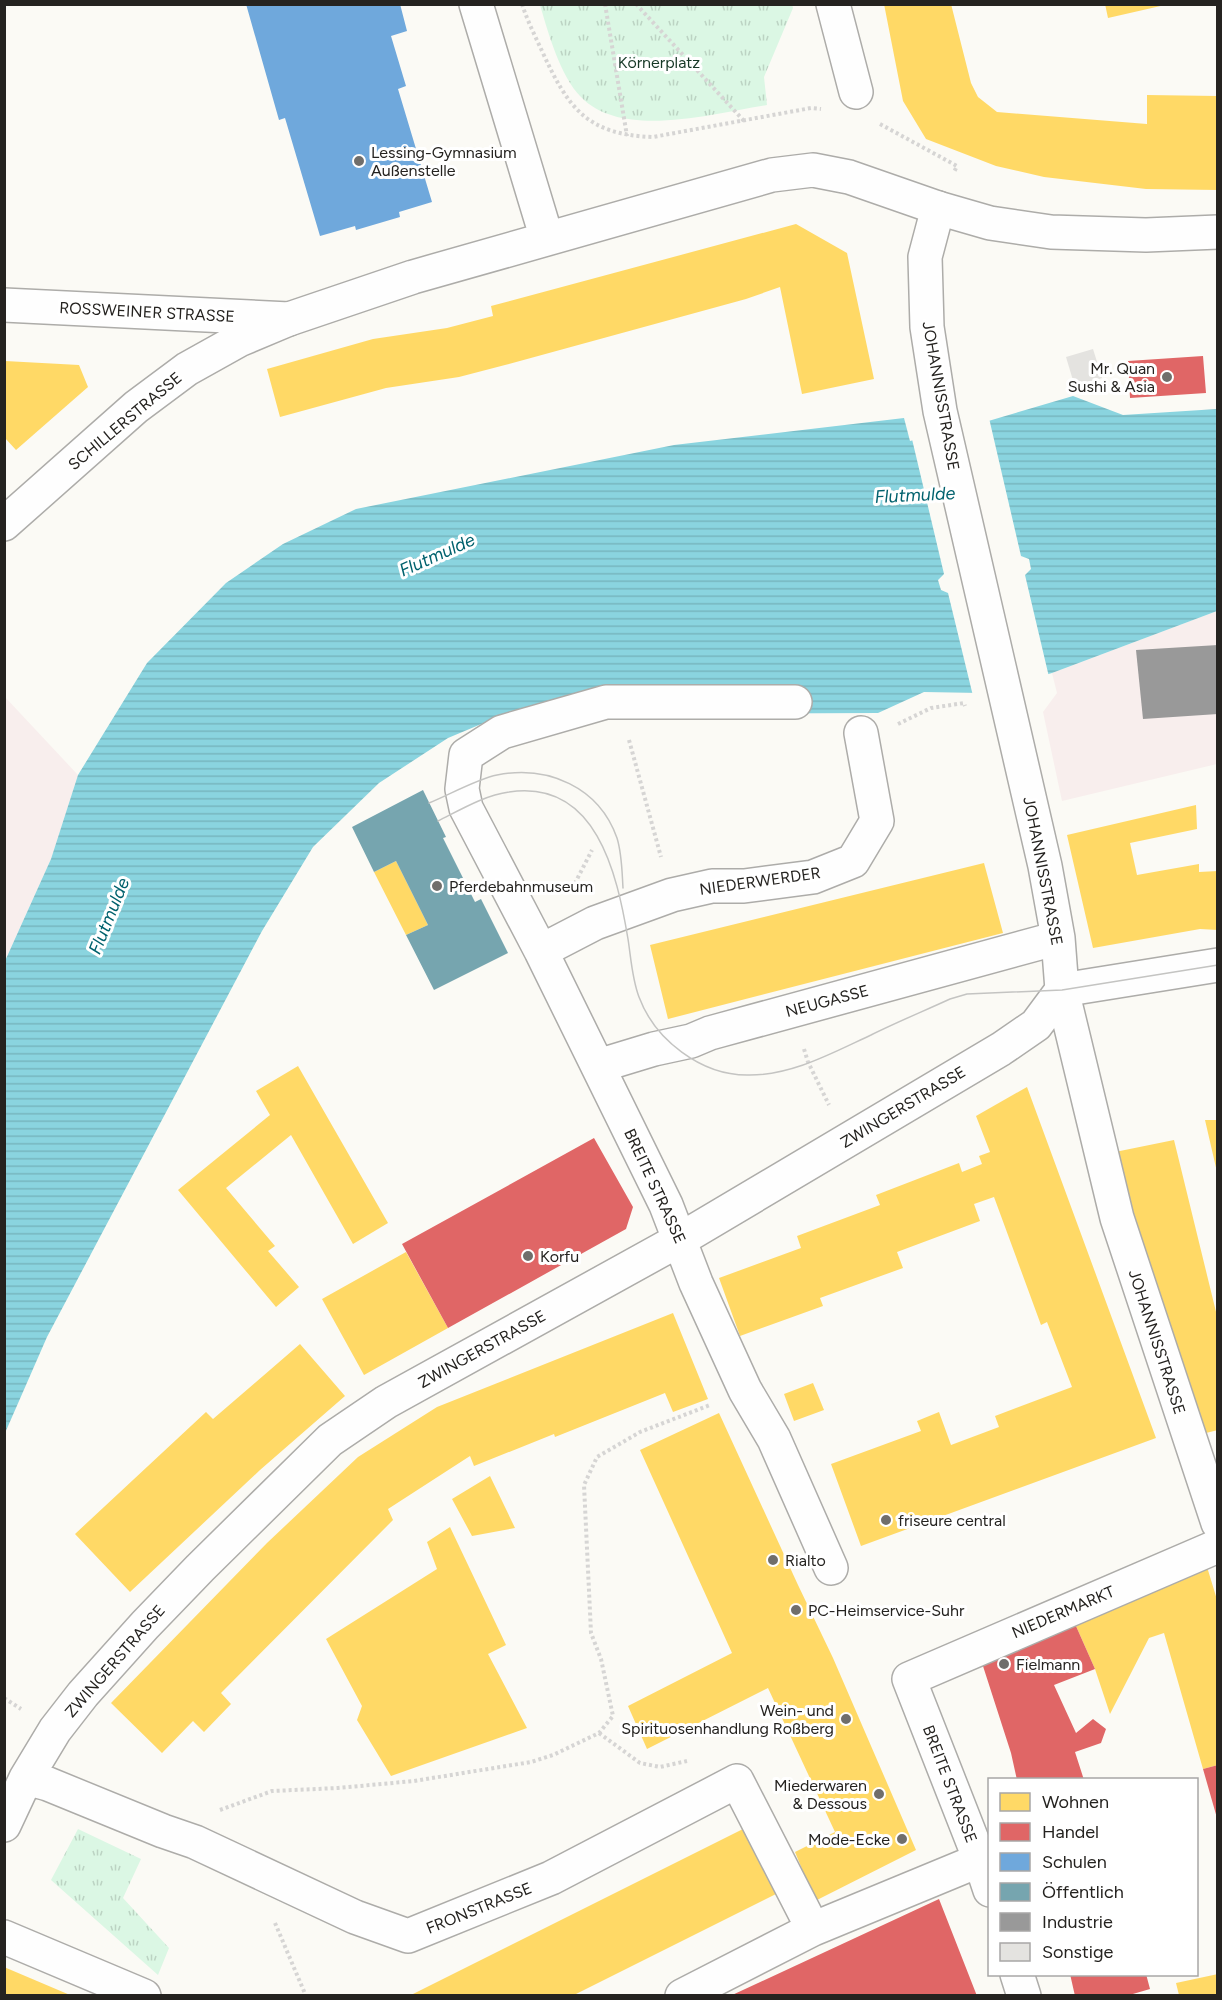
<svg xmlns="http://www.w3.org/2000/svg" width="1222" height="2000" viewBox="0 0 1222 2000" font-family="Figtree,sans-serif">
  <style>
    .commercial { fill: #f8eeed }
    .grass { fill: url(#grass-tufts) }
    .water { fill: url(#water-rules) }
    .pier { fill: #fbfaf5 }
    .homes { fill: #ffd966 }
    .shops { fill: #e06666 }
    .schools { fill: #6fa8dc }
    .public { fill: #76a5af }
    .industry { fill: #999 }
    .building { fill: #e4e3e0 }
    .lines { fill: none; stroke-linecap: round; stroke-linejoin: round }
    .minor-casing { stroke: #adaca9; stroke-width: 36 }
    .major-casing { stroke: #adaca9; stroke-width: 36 }
    .path { stroke: #d6d5d4; stroke-width: 4; stroke-dasharray: 3 3; stroke-linecap: butt }
    .minor { stroke: #fefefe; stroke-width: 33 }
    .major { stroke: #fefefe; stroke-width: 33 }
    .tram { stroke: #c4c4c2; stroke-width: 1.5 }
    .poi-dot { fill: #706e6b; stroke: #fff; stroke-width: 2 }
    .labels { text-anchor: middle; dominant-baseline: central; stroke-width: 6; stroke-linejoin: round; paint-order: stroke }
    .park-label { font-size: 16px; fill: #163826; stroke: #fff }
    .poi-label { font-size: 16px; fill: #252320; stroke: #fff; text-anchor: start }
    .street-label { font-size: 16px; fill: #252320; stroke: #fff }
    .water-label { font-size: 18px; font-style: italic; fill: #00616d; stroke: #fff }
  </style>
  <defs>
    <pattern id="grass-tufts" width="24" height="20" patternUnits="userSpaceOnUse" patternTransform="scale(1.5)"><rect width="24" height="20" fill="#dbf7e4"/><path d="M3 7l-1-3M5 7V3M7 7l1-3M15 17l-1-3M17 17v-4M19 17l1-3" fill="none" stroke="#bcd3c3"/></pattern>
    <pattern id="water-rules" width="6" height="5" patternUnits="userSpaceOnUse" patternTransform="scale(1.5)"><rect width="6" height="5" fill="#8ad4df"/><path d="M0 2.5h6" fill="none" stroke="#77b6bf"/></pattern>
  </defs>
  <rect width="100%" height="100%" fill="#fbfaf5"/>
  <!-- commercial -->
  <path class="commercial" d="M1217 611V764L1062 801 1043 712 1057 693 1052 673Z
    M5 697 78 775 51 859 5 961Z"/>
  <!-- grass -->
  <path class="grass" d="M792 4 793 8 764 77 767 105C714 113 622 140 581 97 560 76 548 32 540 5Z
    M78 1829 141 1859 123 1898 169 1948 158 1975 51 1880Z"/>
  <!-- water -->
  <path class="water" d="M1073 396 1123 415 1217 409V611L1052 673 983 693 924 692 878 713 664 714 611 719 602 691 510 712 448 738 379 783 313 847 262 931 47 1337 5 1433V961L51 859 78 775 147 663 226 583 283 544 356 509 674 445 904 418 910 441 985 422Z"/>
  <!-- pier -->
  <path class="pier" d="M907 418 912 437 989 418 1021 556 1029 559 1031 569 1025 575 1049 677 984 696H973L948 593 941 590 938 580 944 574Z"/>
  <!-- homes -->
  <path class="homes" d="M884 4H951L971 83 978 97 997 112 1147 124V95L1218 96V190L1146 189 1044 177 996 166 926 139 903 101Z
    M1105 4H1165V5L1108 18Z
    M796 224 847 253 874 379 802 394 780 287 746 299 505 365 459 377 386 388 280 417 267 369 373 339 447 328 493 316 491 306Z
    M5 361 79 365 88 387 16 450 5 438Z
    M1196 805 1197 829 1130 843 1137 875 1199 864V872L1218 871V930L1200 929 1093 948 1067 835Z
    M396 861 428 925 406 935 374 872Z
    M984 863 1003 933 668 1019 650 945Z
    M298 1066 388 1223 353 1244 291 1135 226 1188 275 1246 268 1251 299 1287 276 1307 178 1190 270 1115 256 1091Z
    M1027 1087 1156 1438 861 1546 831 1464 921 1431 917 1421 939 1412 951 1445 999 1427 995 1416 1072 1387 1047 1322 1041 1325 994 1197 974 1204 980 1221 897 1252 903 1268 820 1298 823 1306 740 1336 719 1278 801 1248 797 1236 880 1205 876 1195 959 1163 962 1172 982 1164 979 1156 990 1152 976 1116Z
    M1205 1120H1218V1172H1217Z
    M1174 1140 1218 1320V1430L1202 1434 1115 1152Z
    M406 1252 448 1328 364 1375 322 1299Z
    M673 1313 708 1399 673 1412 665 1393 555 1437 554 1434 474 1466 470 1456 388 1509 393 1520 221 1693 231 1704 204 1732 193 1721 162 1753 111 1703 267 1543 358 1457 437 1407Z
    M300 1344 345 1396 260 1470 130 1592 75 1534 206 1412 213 1419Z
    M813 1383 824 1410 794 1421 784 1394Z
    M719 1413 798 1585 833 1658 916 1850 815 1901 795 1852 835 1832 768 1688 647 1749 628 1706 732 1653 640 1450Z
    M490 1476 515 1528 472 1536 452 1499Z
    M450 1527 506 1645 488 1654 527 1728 391 1776 357 1720 362 1706 326 1639 437 1569 427 1542Z
    M1204 1557 1218 1603V1765L1203 1769 1164 1633 1149 1638 1110 1714 1095 1669 1072 1617Z
    M753 1824 786 1889 574 1995H411Z
    M4 1967 70 1995H4Z
    M1218 1974V1995H1179L1176 1983Z"/>
  <!-- shops -->
  <path class="shops" d="M1203 356 1206 393 1130 398 1128 361Z
    M594 1138 633 1207 626 1229 448 1328 402 1244Z
    M1072 1617 1095 1669 1054 1685 1076 1733 1093 1719 1106 1729 1101 1743 1075 1752 1084 1780H1017L1011 1753 982 1663Z
    M1218 1765V1818H1217L1203 1769Z
    M939 1899 977 1996H730Z
    M1070 1974H1146L1150 1989 1126 1996H1075Z"/>
  <!-- schools -->
  <path class="schools" d="M246 4H400L407 31 391 36 406 86 398 89 432 202 399 212 400 217 356 230 355 226 320 236 285 118 279 120Z"/>
  <!-- public -->
  <path class="public" d="M423 790 446 837 443 838 475 902 481 899 508 953 434 990 406 935 428 925 396 861 374 872 352 827Z"/>
  <!-- industry -->
  <path class="industry" d="M1218 645V714L1143 719 1136 650Z"/>
  <!-- building -->
  <path class="building" d="M1093 349 1102 378 1075 387 1066 357Z"/>
  <g class="lines">
    <!-- minor casing -->
    <g class="minor-casing">
      <path id="minor" d="M833 4 856 92
        M938 208 925 257 927 327 940 411 1045 866 1058 938 1062 990 1117 1218 1218 1523
        M4 305 289 319
        M795 702H606L502 732 466 755 462 789 466 808 541 951 666 1205 696 1283 745 1390 774 1439 831 1568
        M541 951 595 923 672 895 712 886H744L813 877 853 861 877 821 861 733
        M1062 990 1218 965
        M598 1066 654 1049 691 1041 710 1033 1058 938
        M26 1778 48 1784 163 1831 195 1842 355 1917 408 1936 551 1878 737 1781 813 1929
        M4 1825 26 1778 55 1730 83 1694 145 1625 200 1568 330 1440 386 1402 681 1239 1001 1049 1036 1025 1062 990
        M990 1890 980 1860 909 1679 1218 1546
        M4 1937 144 1996
        M1017 1974 1024 1996
        M682 1996 813 1929 980 1860"/>
    </g>
    <!-- major casing -->
    <g class="major-casing">
      <path id="major" d="M476 4 547 239
        M4 524 136 407 187 369 239 340 289 319 413 277 772 175 813 170 849 177 938 208 990 223 1051 232 1146 235 1218 232"/>
    </g>
    <!-- path -->
    <path class="path" d="M522 4C527 20 535 36 542 51 568 108 587 135 653 137L811 108 821 109
      M605 4 627 136
      M636 4 744 121
      M880 124 957 166 954 172
      M898 724 931 708 964 703 965 706
      M629 740 661 857
      M572 889 592 850
      M804 1049 808 1062 829 1105
      M4 1698 21 1709
      M599 1733 640 1763 660 1767 687 1761
      M220 1810 272 1791 338 1788 414 1781 531 1762 553 1755 599 1733 613 1716 601 1659 591 1633 584 1485 597 1457 640 1432 710 1405
      M275 1923 306 1996"/>
    <!-- minor -->
    <use href="#minor" class="minor"/>
    <!-- major -->
    <use href="#major" class="major"/>
    <!-- tram -->
    <path class="tram" d="M429 803C449 795 477 779 497 775 548 765 599 787 617 838 622 854 622 872 623 888
      M438 821C460 810 485 795 509 792 596 779 617 873 628 939 631 958 632 979 639 997 655 1040 701 1075 747 1075 791 1076 832 1053 871 1035 897 1022 924 1011 950 999L967 994 1062 990 1218 965"/>
  </g>
  <!-- markers -->
  <g class="poi-dot">
    <circle cx="359" cy="161" r="6"/>
    <circle cx="1167" cy="377" r="6"/>
    <circle cx="437" cy="886" r="6"/>
    <circle cx="528" cy="1256" r="6"/>
    <circle cx="886" cy="1520" r="6"/>
    <circle cx="773" cy="1560" r="6"/>
    <circle cx="796" cy="1610" r="6"/>
    <circle cx="1004" cy="1664" r="6"/>
    <circle cx="846" cy="1719" r="6"/>
    <circle cx="879" cy="1794" r="6"/>
    <circle cx="902" cy="1839" r="6"/>
  </g>
  <g class="labels">
    <!-- park labels -->
    <g class="park-label">
      <text x="659" y="62">Körnerplatz</text>
    </g>
    <!-- poi labels -->
    <g class="poi-label">
      <text x="371" y="152">Lessing-Gymnasium<tspan x="371" dy="18">Außenstelle</tspan></text>
      <text x="1155" y="368" text-anchor="end">Mr. Quan<tspan x="1155" dy="18">Sushi &amp; Asia</tspan></text>
      <text x="449" y="886">Pferdebahnmuseum</text>
      <text x="540" y="1256">Korfu</text>
      <text x="898" y="1520">friseure central</text>
      <text x="785" y="1560">Rialto</text>
      <text x="808" y="1610">PC-Heimservice-Suhr</text>
      <text x="1016" y="1664">Fielmann</text>
      <text x="834" y="1710" text-anchor="end">Wein- und<tspan x="834" dy="18">Spirituosenhandlung Roßberg</tspan></text>
      <text x="867" y="1785" text-anchor="end">Miederwaren<tspan x="867" dy="18">&amp; Dessous</tspan></text>
      <text x="890" y="1839" text-anchor="end">Mode-Ecke</text>
    </g>
    <!-- street labels -->
    <g class="street-label">
      <text transform="translate(147 312) rotate(3)">ROSSWEINER STRASSE</text>
      <text transform="translate(941 396) rotate(80)">JOHANNISSTRASSE</text>
      <text transform="translate(125 421) rotate(-40)">SCHILLERSTRASSE</text>
      <text transform="translate(1043 871) rotate(79)">JOHANNISSTRASSE</text>
      <text transform="translate(760 881) rotate(-8)">NIEDERWERDER</text>
      <text transform="translate(827 1001) rotate(-15)">NEUGASSE</text>
      <text transform="translate(903 1107) rotate(-31)">ZWINGERSTRASSE</text>
      <text transform="translate(655 1186) rotate(65)">BREITE STRASSE</text>
      <text transform="translate(1157 1342) rotate(72)">JOHANNISSTRASSE</text>
      <text transform="translate(482 1349) rotate(-29)">ZWINGERSTRASSE</text>
      <text transform="translate(1063 1612) rotate(-23)">NIEDERMARKT</text>
      <text transform="translate(115 1661) rotate(-49)">ZWINGERSTRASSE</text>
      <text transform="translate(950 1784) rotate(69)">BREITE STRASSE</text>
      <text transform="translate(479 1908) rotate(-22)">FRONSTRASSE</text>
    </g>
    <!-- water labels -->
    <g class="water-label">
      <text transform="translate(915 495) rotate(-3)">Flutmulde</text>
      <text transform="translate(437 555) rotate(-24)">Flutmulde</text>
      <text transform="translate(109 916) rotate(-68)">Flutmulde</text>
    </g>
  </g>
  <!-- border -->
  <rect width="1222" height="2000" fill="none" stroke="#252320" stroke-width="12"/>
  <!-- legend -->
  <rect x="988" y="1778" width="210" height="198" fill="#ffffff" stroke="#a8a7a6" stroke-width="1.5"/>
  <rect x="1000" y="1793" width="30" height="18" fill="#ffd966" stroke="#a8a7a6" stroke-width="1.5"/>
  <text x="1042" y="1808" font-size="18" fill="#252320">Wohnen</text>
  <rect x="1000" y="1823" width="30" height="18" fill="#e06666" stroke="#a8a7a6" stroke-width="1.5"/>
  <text x="1042" y="1838" font-size="18" fill="#252320">Handel</text>
  <rect x="1000" y="1853" width="30" height="18" fill="#6fa8dc" stroke="#a8a7a6" stroke-width="1.5"/>
  <text x="1042" y="1868" font-size="18" fill="#252320">Schulen</text>
  <rect x="1000" y="1883" width="30" height="18" fill="#76a5af" stroke="#a8a7a6" stroke-width="1.5"/>
  <text x="1042" y="1898" font-size="18" fill="#252320">Öffentlich</text>
  <rect x="1000" y="1913" width="30" height="18" fill="#999999" stroke="#a8a7a6" stroke-width="1.5"/>
  <text x="1042" y="1928" font-size="18" fill="#252320">Industrie</text>
  <rect x="1000" y="1943" width="30" height="18" fill="#e4e3e0" stroke="#a8a7a6" stroke-width="1.5"/>
  <text x="1042" y="1958" font-size="18" fill="#252320">Sonstige</text>
</svg>
